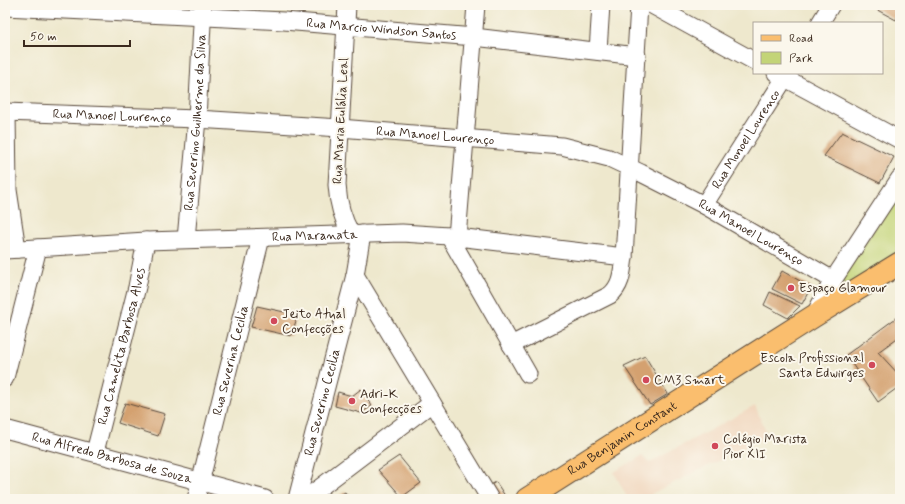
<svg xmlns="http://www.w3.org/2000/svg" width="905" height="504" viewBox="0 0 905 504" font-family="Mynerve,sans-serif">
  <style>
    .built { fill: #f0d5bc }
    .green { fill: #c3d477; stroke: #7f7f4a }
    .building { fill: #d4a170 }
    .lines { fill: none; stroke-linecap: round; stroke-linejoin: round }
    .minor-casing { stroke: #564638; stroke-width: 19 }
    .major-casing { stroke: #564638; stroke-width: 24 }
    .minor { stroke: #fff; stroke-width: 17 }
    .major { stroke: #fabe6e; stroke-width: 22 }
    .poi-dot { fill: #d1495b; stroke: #fbf7ec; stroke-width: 1.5 }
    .labels { text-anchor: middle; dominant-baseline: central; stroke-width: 4; stroke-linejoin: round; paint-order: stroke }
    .street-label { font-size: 13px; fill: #3b2a1e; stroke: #fbf7ec }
    .poi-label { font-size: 13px; fill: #3b2a1e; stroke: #fbf7ec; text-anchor: start }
  </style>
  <rect width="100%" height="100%" fill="#fbf7ec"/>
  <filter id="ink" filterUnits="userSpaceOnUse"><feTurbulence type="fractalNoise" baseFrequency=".025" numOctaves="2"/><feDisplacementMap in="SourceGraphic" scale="8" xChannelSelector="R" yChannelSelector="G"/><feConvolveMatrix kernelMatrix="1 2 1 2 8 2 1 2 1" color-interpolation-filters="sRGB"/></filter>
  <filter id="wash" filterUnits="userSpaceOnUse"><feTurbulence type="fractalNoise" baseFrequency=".012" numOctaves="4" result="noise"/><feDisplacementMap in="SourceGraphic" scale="16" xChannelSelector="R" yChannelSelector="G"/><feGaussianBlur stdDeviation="0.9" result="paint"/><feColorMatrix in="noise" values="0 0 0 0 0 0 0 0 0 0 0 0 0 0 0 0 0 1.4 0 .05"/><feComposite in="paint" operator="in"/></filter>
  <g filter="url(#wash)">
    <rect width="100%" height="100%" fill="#eee8cd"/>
    <!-- built -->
    <path class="built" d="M755 406 768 436 651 494 654 499H628L614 472 642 456 649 463Z"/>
    <!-- green -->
    <path class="green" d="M900 190V256L849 285 842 282V277Z"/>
    <g id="blocks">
      <!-- building -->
      <path class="building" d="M868 5H900V11L896 20Z
        M842 132 894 157 880 183 824 156Z
        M782 271 811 287 802 304 772 289Z
        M770 292 800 306 788 318 764 305Z
        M257 306 298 315 291 336 251 327Z
        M900 315V336L878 352 900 376V386L878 402 846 355Z
        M645 356 668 394 650 405 624 366Z
        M361 389 372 406 361 413 335 406 338 392 352 396Z
        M125 403 165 414 158 436 118 423Z
        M399 456 421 483 402 497 378 470Z
        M496 482 507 499H494L487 487Z
        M345 492 350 499H334Z"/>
    </g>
  </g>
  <g filter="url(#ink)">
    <use href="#blocks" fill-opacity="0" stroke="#564638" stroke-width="1"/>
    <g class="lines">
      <!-- minor casing -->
      <g class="minor-casing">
        <g id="minor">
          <path d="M347 5 337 185C338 203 342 218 351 234"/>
          <path d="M652 5 754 61"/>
          <path id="s1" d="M5 7 284 21 474 37 637 56"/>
          <path d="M820 23 831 5"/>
          <path d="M598 51 601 5"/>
          <path d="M776 73 900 140"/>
          <path id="s2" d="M5 112 197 119 340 128 562 146 609 158 641 173 704 205 833 280"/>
          <path d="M7 112 8 190 17 249"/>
          <path id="s3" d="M704 205 788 73"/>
          <path d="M449 236 528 374"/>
          <path d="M457 237 476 5"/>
          <path id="s4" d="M186 239 197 119 203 5"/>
          <path id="s5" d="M5 250 146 241 402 233 449 236 624 257"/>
          <path d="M355 275 490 499"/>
          <path d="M814 316 833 280 900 178"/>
          <path d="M511 345 610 295C622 285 622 271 624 257L639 5"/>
          <path d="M5 378 38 248"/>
          <path id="s6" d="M5 429 265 499"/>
          <path id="s7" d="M95 452 137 287 146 241"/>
          <path id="s8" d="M196 499 261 238"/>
          <path id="s9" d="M297 499 355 275 362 234"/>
          <path d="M305 499 432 403"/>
        </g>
      </g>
      <!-- major casing -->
      <g class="major-casing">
        <g id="major">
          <path id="s10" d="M527 499 814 316 900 263"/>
        </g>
      </g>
      <!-- minor -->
      <use href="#minor" class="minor"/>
      <!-- major -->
      <use href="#major" class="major"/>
    </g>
  </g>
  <!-- markers -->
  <g class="poi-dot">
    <circle cx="791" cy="288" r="4"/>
    <circle cx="274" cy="321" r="4"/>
    <circle cx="872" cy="365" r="4"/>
    <circle cx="646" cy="380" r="4"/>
    <circle cx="352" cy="401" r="4"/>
    <circle cx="715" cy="446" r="4"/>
  </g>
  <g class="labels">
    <!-- street labels -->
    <g class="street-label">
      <text stroke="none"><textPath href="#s1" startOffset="377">Rua Marcio Windson Santos</textPath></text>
      <text stroke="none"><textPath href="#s2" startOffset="107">Rua Manoel Lourenço</textPath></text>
      <text transform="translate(341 121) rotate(-87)">Rua Maria Eulália Leal</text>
      <text stroke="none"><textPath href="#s4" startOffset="117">Rua Severino Guilherme da Silva</textPath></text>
      <text stroke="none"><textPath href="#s2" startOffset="431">Rua Manoel Lourenço</textPath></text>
      <text stroke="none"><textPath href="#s3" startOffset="78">Rua Monoel Lourenco</textPath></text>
      <text stroke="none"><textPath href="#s2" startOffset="767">Rua Manoel Lourenço</textPath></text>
      <text stroke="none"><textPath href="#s5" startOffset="310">Rua Maranata</textPath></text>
      <text stroke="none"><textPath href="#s7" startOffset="109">Rua Camelita Barbosa Alves</textPath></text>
      <text stroke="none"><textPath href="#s8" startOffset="143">Rua Severina Cecilia</textPath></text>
      <text stroke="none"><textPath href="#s9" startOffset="100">Rua Severino Cecilia</textPath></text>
      <text stroke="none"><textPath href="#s10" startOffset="113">Rua Benjamin Constant</textPath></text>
      <text stroke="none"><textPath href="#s6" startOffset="111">Rua Alfredo Barbosa de Souza</textPath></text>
    </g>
    <!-- poi labels -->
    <g class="poi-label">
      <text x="799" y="288">Espaço Glamour</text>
      <text x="282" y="314">Jeito Atual<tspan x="282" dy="15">Confecções</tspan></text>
      <text x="864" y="358" text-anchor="end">Escola Profissional<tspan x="864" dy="15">Santa Edwirges</tspan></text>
      <text x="654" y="380">CM3 Smart</text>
      <text x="360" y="394">Adri-K<tspan x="360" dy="15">Confecções</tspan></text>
      <text x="723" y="439">Colégio Marista<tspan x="723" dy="15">Pior XII</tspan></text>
    </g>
  </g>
  <!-- margin -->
  <rect width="905" height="504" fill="none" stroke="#fbf7ec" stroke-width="20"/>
  <!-- legend -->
  <rect x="753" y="22" width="130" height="52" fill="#fbf7ec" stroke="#aea59a"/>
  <rect x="761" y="35" width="20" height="6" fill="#fabe6e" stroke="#aea59a"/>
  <text x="789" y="42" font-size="12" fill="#3b2a1e">Road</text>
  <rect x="761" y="52" width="20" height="12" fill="#c3d477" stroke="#aea59a"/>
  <text x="789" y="62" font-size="12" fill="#3b2a1e">Park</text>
  <!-- scale -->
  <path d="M24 40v6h106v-6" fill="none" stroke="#3b2a1e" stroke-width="2"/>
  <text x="30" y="40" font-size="12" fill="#3b2a1e" stroke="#fbf7ec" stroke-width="3" paint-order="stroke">50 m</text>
</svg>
